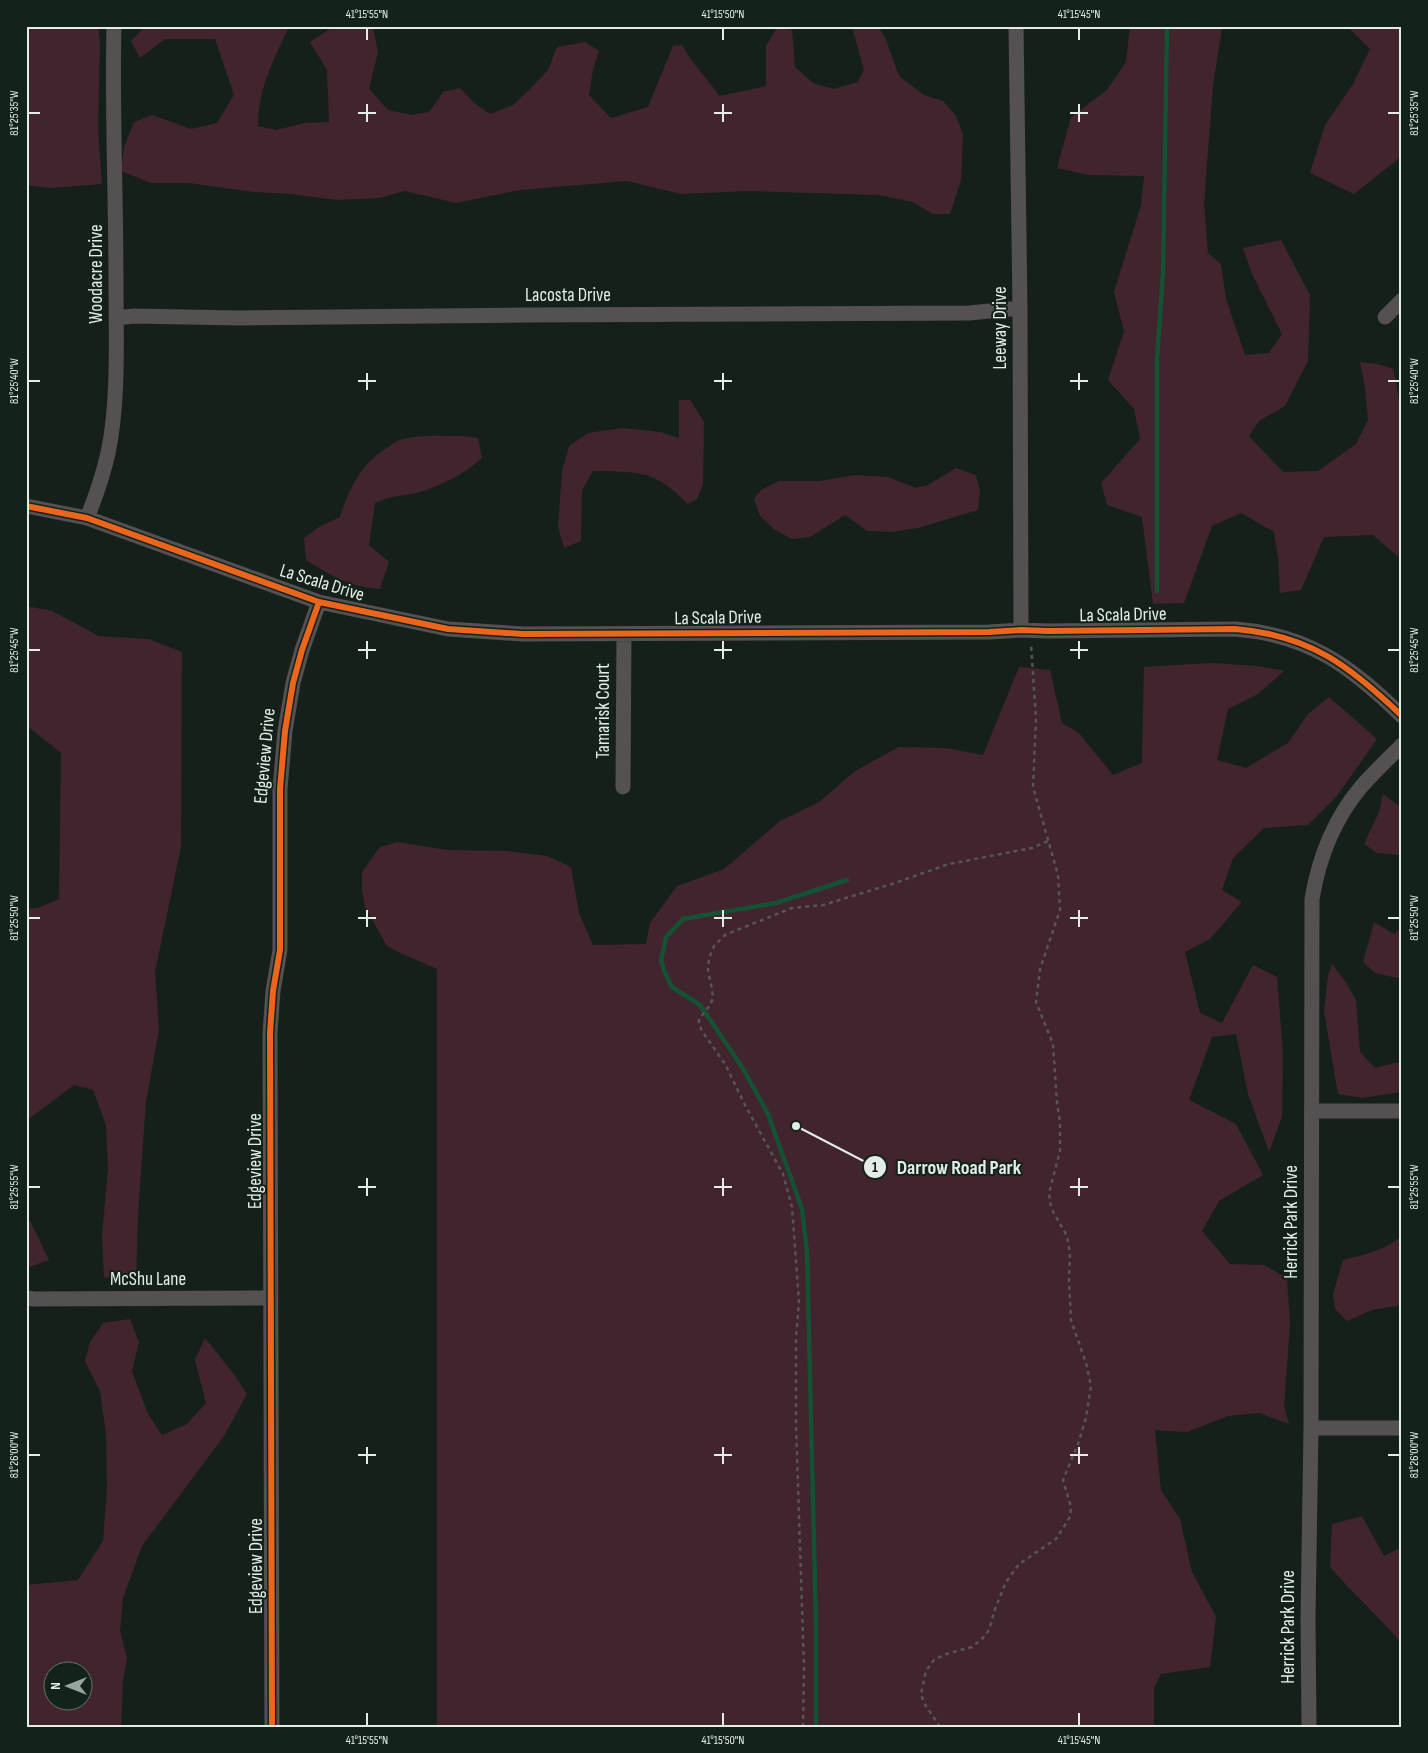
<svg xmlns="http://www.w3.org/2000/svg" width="1428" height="1753" viewBox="0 0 1428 1753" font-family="'Sofia Sans Condensed',sans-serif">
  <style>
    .green { fill: #41242e; fill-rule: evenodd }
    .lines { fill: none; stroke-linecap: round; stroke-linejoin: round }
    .stream { stroke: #145233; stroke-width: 4.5 }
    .path { stroke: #575656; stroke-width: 2.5; stroke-dasharray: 4 4; stroke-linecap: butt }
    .minor { stroke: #555052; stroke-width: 15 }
    .cycleway-casing { stroke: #132319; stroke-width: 9 }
    .cycleway { stroke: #eb651d; stroke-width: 6 }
    .ticks { fill: none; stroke: #e3ede6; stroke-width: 2 }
    .labels { text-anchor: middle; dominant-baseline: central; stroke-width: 4; stroke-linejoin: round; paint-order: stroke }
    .street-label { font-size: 19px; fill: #e3ede6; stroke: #132319 }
    .leader { fill: none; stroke: #e3ede6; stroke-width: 2 }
    .callout-dot { fill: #e3ede6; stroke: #132319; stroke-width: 2 }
    .mark-label { font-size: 15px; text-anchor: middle; font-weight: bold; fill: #111 }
    .callout-label { font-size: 20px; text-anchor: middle; font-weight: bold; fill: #e3ede6; stroke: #132319; stroke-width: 4; stroke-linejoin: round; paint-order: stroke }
    .neatline { fill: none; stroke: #e3ede6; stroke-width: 2 }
    .ticks-label { font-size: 12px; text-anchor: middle; fill: #e3ede6 }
  </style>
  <rect width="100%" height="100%" fill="#16201a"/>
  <!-- green -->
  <path class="green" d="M26 26H98L100 41 98 132 102 184 51 188 26 185Z
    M145 26H281L288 29C273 60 258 91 258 126L276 130 305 123 329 122 327 70 310 42 334 26 373 27 378 52 369 89 388 110 411 115 429 112 443 92 460 88 474 103 490 114 513 105 530 89 548 70 557 47 585 42 599 51 593 70 589 95 611 118 648 107 673 46 682 45 692 61 720 96 766 86V46L778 26 792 30 795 67 813 83 833 89 858 82 864 70 852 27 877 26 885 37 899 76 924 95 943 101 956 116 963 134 961 180 950 214H933L913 202 878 195 749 191 681 194 627 181 520 190 456 203 405 191 379 198 336 200 291 194 253 192 189 183H151L121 171 124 147 134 122 152 115 191 129 217 123 234 95 215 39H165L140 58 131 41Z
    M1130 26H1226L1222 28 1213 85 1204 204 1208 253 1221 264 1226 299 1245 355 1269 353 1282 334 1252 274 1243 248 1281 240 1310 295 1308 361 1285 406 1259 421 1249 436 1283 472 1318 471 1356 444 1368 420 1365 388 1360 362 1378 364 1393 369 1402 414V560L1373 535 1324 537 1301 590 1280 593 1278 557 1274 532 1241 513 1212 526 1184 603 1153 604 1142 517 1107 505 1101 483 1140 439 1134 409 1108 380 1124 331 1114 292 1141 205 1144 176 1088 175 1057 168 1071 117 1107 90 1126 62Z
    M1347 26H1402V156L1354 194 1310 173 1325 125 1353 84 1370 49Z
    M679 400H690L704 422 703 484 697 499 687 504C677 492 663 481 649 476 635 471 608 471 593 471L582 490 581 541 564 548 558 527 562 471 569 446 588 433 623 428 660 432 679 438Z
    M463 436 478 438 482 458C463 475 441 486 416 493 402 496 389 496 375 503L369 545 389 562 380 589C349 587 332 576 306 560L304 538 319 527 340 517C349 489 361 463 387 448 391 445 396 441 400 440 420 434 443 436 463 436Z
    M956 468 976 475 980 491 978 510 918 528 892 532 867 531 845 515 810 537 792 539 775 530 760 516 754 499 761 490 779 481H820L855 475 888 477 916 488 928 485Z
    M26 606 52 611 99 636 148 639 182 652 181 847 155 972 159 1030 146 1102 138 1213 136 1283 104 1277 102 1235 108 1168 106 1125 93 1090 74 1085 26 1121V909L38 908 59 899 61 753 26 725Z
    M1211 663 1258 666 1284 671 1258 694 1228 709 1217 760 1246 768 1288 743 1308 714 1329 697 1377 739 1337 796 1308 825 1264 828 1233 858 1222 890 1242 902 1210 939 1185 952 1200 1013 1222 1023 1253 965 1277 977 1283 1054 1282 1117 1269 1152 1248 1094 1236 1034 1212 1037 1189 1100 1236 1124 1263 1175 1219 1201 1202 1231 1230 1264 1264 1265 1287 1278 1290 1324 1284 1406 1289 1424 1259 1413 1228 1416 1187 1432 1155 1430 1161 1490 1180 1519 1192 1572 1216 1617 1210 1667 1161 1674 1154 1688V1727H437V969L400 953 387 946 365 907 362 890V872L380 847 397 842 447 850 506 851 547 856 571 867 579 913 593 945 646 944 650 923 677 886 724 869 780 821 819 802 855 771 899 747 946 748 983 755 1019 667 1050 670 1062 723 1079 733 1113 775 1142 763 1144 667Z
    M1383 794 1402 808V855L1377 853 1364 844 1379 812Z
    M1374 922 1394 934 1402 927V979L1375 973 1363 962Z
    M1332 964 1345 981 1356 1000 1360 1052 1375 1068 1402 1061V1092L1362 1098 1338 1094 1324 1011 1328 975Z
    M26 1213 49 1260 26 1268Z
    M1402 1236V1305L1372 1310 1347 1321 1335 1309 1333 1294 1343 1260C1364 1255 1385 1250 1402 1236Z
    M130 1319 139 1342 132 1371 148 1414 162 1435 187 1424 206 1403 195 1360 205 1338 233 1373 247 1394 224 1436 142 1546 123 1598 120 1631 127 1658 123 1680 121 1727H26V1585L78 1580 103 1541 107 1489 106 1434 100 1391 85 1361 90 1342 103 1323ZM52 1670H82V1700H52Z
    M1362 1516 1384 1556 1402 1547V1644C1380 1617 1353 1594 1330 1567L1332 1524Z"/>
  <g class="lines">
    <!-- stream -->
    <path class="stream" d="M1157 591V359L1163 273 1167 26
      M816 1727V1625L807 1252 802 1209 768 1114 742 1067 700 1005 672 987 665 973 661 960 666 937 683 919 776 903 847 880"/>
    <!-- path -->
    <path class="path" d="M803 1727 804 1668 796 1425V1337L799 1302 792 1207 783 1174 745 1105 725 1064 702 1031 699 1024V1019L710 1005 713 998 712 989 708 970 709 958 714 946 725 935 792 908 823 905 892 884 949 864 1032 848 1048 841
      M940 1727 924 1703 921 1694 926 1671 934 1660 946 1654 972 1647 982 1639 989 1630 995 1609 1006 1582 1019 1564 1056 1539 1070 1517 1071 1507 1063 1480 1078 1444 1086 1418 1091 1386 1086 1363 1071 1320 1069 1281 1070 1253 1067 1236 1051 1208 1049 1193 1060 1151V1122L1057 1103 1053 1044 1036 1002 1040 969 1060 910 1058 875 1033 787 1036 719 1031 644"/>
    <!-- minor -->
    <path class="minor" d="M1016 26 1020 308 1021 630
      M1385 317 1402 300
      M116 318 134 316 239 318 527 315 969 313 1020 308
      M26 506 87 518 319 602 448 629 523 634 989 632 1021 630 1048 631 1235 629C1310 635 1350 666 1402 716
      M87 518C96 496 103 475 108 453 119 402 116 336 116 283 116 198 112 112 114 26
      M623 787 624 634
      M1312 1111H1402
      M26 1298 34 1299 271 1298
      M1311 1428H1402
      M272 1727 270 1033 273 991 280 950V789L285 731 293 683 302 650 319 602
      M1309 1727 1308 1618 1311 1428 1312 899C1319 857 1334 819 1361 787 1374 772 1388 759 1402 745"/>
    <!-- cycleway casing -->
    <g class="cycleway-casing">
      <path id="cycleway" d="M26 506 87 518 319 602 448 629 523 634 989 632 1021 630 1048 631 1235 629C1310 635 1350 666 1402 716
        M272 1727 270 1033 273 991 280 950V789L285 731 293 683 302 650 319 602"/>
    </g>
    <!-- cycleway -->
    <use href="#cycleway" class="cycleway"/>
  </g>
  <!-- ticks -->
  <path class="ticks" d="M367 28V40M723 28V40M1079 28V40M367 104V122M723 104V122M1079 104V122M28 113H40M358 113H376M714 113H732M1070 113H1088M1388 113H1400M367 373V390M723 373V390M1079 373V390M28 381H40M358 381H376M714 381H732M1070 381H1088M1388 381H1400M367 641V659M723 641V659M1079 641V659M28 650H40M358 650H376M714 650H732M1070 650H1088M1388 650H1400M367 910V927M723 910V927M1079 910V927M28 918H40M358 918H376M714 918H732M1070 918H1088M1388 918H1400M367 1178V1196M723 1178V1196M1079 1178V1196M28 1187H40M358 1187H376M714 1187H732M1070 1187H1088M1388 1187H1400M367 1447V1464M723 1447V1464M1079 1447V1464M28 1455H40M358 1455H376M714 1455H732M1070 1455H1088M1388 1455H1400M367 1713V1726M723 1713V1726M1079 1713V1726"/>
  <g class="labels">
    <!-- street labels -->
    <g class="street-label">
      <text transform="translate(96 274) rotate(-90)">Woodacre Drive</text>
      <text x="568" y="295">Lacosta Drive</text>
      <text transform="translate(1000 328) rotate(-90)">Leeway Drive</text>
      <text transform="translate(322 583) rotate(17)">La Scala Drive</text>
      <text transform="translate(1123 615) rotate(-1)">La Scala Drive</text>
      <text transform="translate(718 618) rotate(-1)">La Scala Drive</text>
      <text transform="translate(603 711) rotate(-90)">Tamarisk Court</text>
      <text transform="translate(265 756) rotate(-85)">Edgeview Drive</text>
      <text transform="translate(255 1161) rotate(-90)">Edgeview Drive</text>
      <text transform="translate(1291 1222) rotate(-90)">Herrick Park Drive</text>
      <text x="148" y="1279">McShu Lane</text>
      <text transform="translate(256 1566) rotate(-90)">Edgeview Drive</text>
      <text transform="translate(1288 1627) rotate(-90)">Herrick Park Drive</text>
    </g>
  </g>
  <!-- callouts -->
  <path class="leader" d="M796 1126L875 1167"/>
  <g class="callout-dot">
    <circle cx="796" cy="1126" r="5"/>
    <circle cx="875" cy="1167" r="12"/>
  </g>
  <g class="mark-label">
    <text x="875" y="1172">1</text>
  </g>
  <g class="callout-label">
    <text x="959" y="1174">Darrow Road Park</text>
  </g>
  <!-- border -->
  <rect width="1428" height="1753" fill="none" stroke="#132319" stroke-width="55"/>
  <!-- north arrow -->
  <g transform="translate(68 1686) rotate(270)"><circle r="24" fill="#132319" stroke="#66746b"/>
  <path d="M0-4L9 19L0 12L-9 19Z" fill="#9ba59f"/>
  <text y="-8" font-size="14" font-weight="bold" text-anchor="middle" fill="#e3ede6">N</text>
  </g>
  <rect x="28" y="28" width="1372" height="1698" class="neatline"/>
  <g class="ticks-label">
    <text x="367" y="18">41°15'55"N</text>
    <text x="723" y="18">41°15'50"N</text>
    <text x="1079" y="18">41°15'45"N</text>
    <text transform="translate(1414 113) rotate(-90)" y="4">81°25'35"W</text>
    <text transform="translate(14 113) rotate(-90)" y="4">81°25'35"W</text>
    <text transform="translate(1414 381) rotate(-90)" y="4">81°25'40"W</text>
    <text transform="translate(14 381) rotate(-90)" y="4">81°25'40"W</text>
    <text transform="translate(1414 650) rotate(-90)" y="4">81°25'45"W</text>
    <text transform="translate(14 650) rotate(-90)" y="4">81°25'45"W</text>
    <text transform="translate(1414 918) rotate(-90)" y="4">81°25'50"W</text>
    <text transform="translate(14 918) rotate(-90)" y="4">81°25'50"W</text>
    <text transform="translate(1414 1187) rotate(-90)" y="4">81°25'55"W</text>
    <text transform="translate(14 1187) rotate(-90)" y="4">81°25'55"W</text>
    <text transform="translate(1414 1455) rotate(-90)" y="4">81°26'00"W</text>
    <text transform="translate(14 1455) rotate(-90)" y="4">81°26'00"W</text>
    <text x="367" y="1744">41°15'55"N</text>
    <text x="723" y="1744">41°15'50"N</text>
    <text x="1079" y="1744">41°15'45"N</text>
  </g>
</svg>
